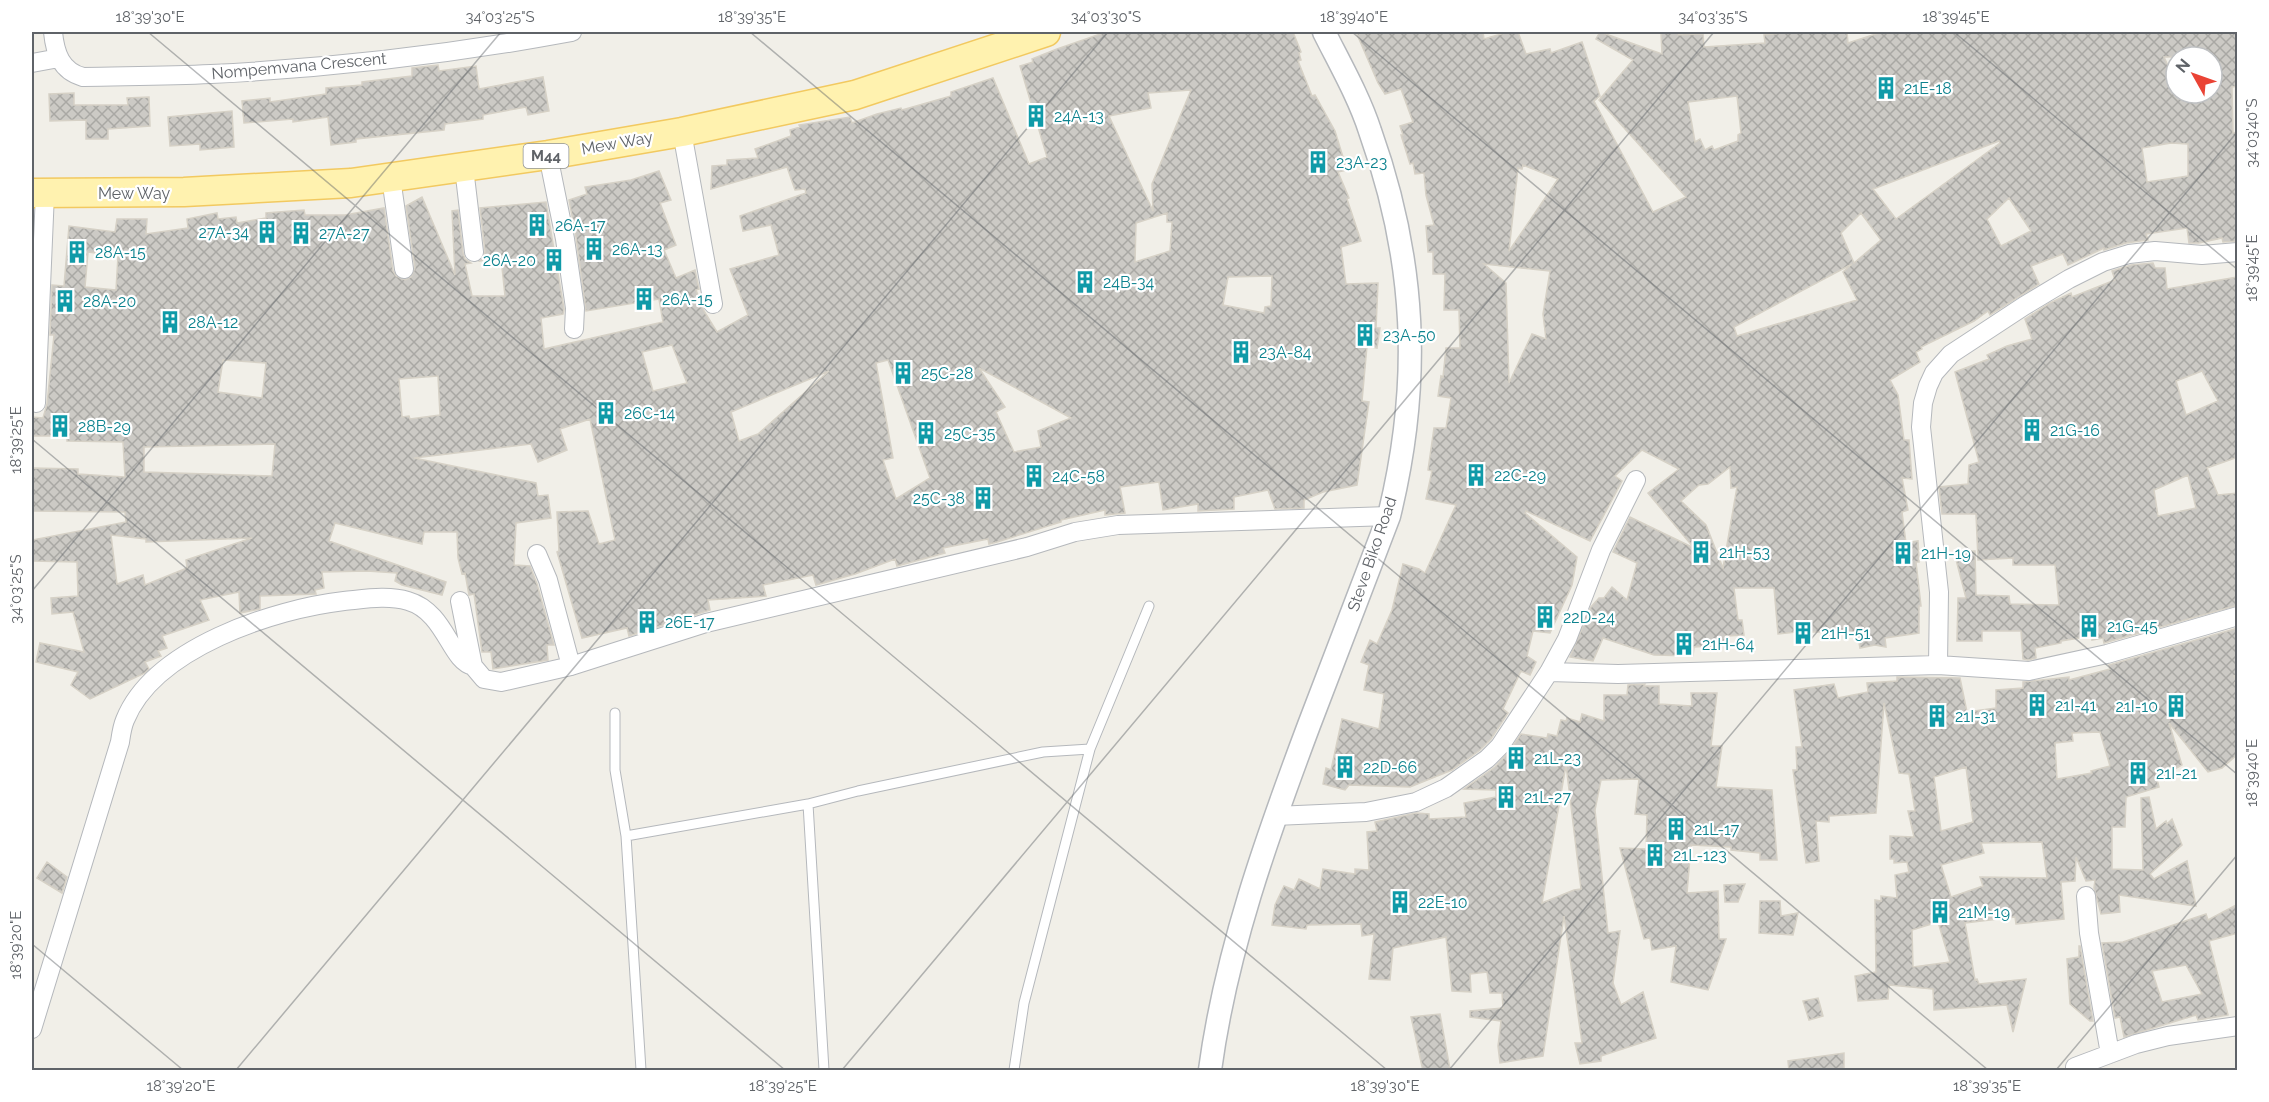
<svg xmlns="http://www.w3.org/2000/svg" width="2269" height="1102" viewBox="0 0 2269 1102" font-family="Raleway,sans-serif">
  <style>
    .building { fill: url(#building-cross-hatch); stroke: #d6d1c6; stroke-width: 1.5; fill-rule: evenodd }
    .lines { fill: none; stroke-linecap: round; stroke-linejoin: round }
    .service-casing { stroke: #b5b8bc; stroke-width: 11 }
    .minor-casing { stroke: #b5b8bc; stroke-width: 20 }
    .tertiary-casing { stroke: #b5b8bc; stroke-width: 25 }
    .primary-casing { stroke: #f2c960; stroke-width: 31 }
    .service { stroke: #fff; stroke-width: 9 }
    .minor { stroke: #fff; stroke-width: 18 }
    .tertiary { stroke: #fff; stroke-width: 22 }
    .primary { stroke: #fff2af; stroke-width: 28 }
    .ticks { fill: none; stroke: #5f6368; stroke-width: 1.5; stroke-opacity: 0.45 }
    .labels { text-anchor: middle; dominant-baseline: central; stroke-width: 4.5; stroke-linejoin: round; paint-order: stroke }
    .shield { fill: #fff; stroke: #8f9295; stroke-width: 1.5 }
    .shield-label { font-size: 15px; font-weight: bold; fill: #5f6368 }
    .street-label { font-size: 16px; fill: #5f6368; stroke: #fff }
    .culture-label { font-size: 16px; fill: #0d838f; stroke: #fff; text-anchor: start }
    .neatline { fill: none; stroke: #5f6368; stroke-width: 2 }
    .ticks-label { font-size: 15px; text-anchor: middle; fill: #5f6368 }
  </style>
  <defs>
    <pattern id="building-cross-hatch" width="8" height="8" patternUnits="userSpaceOnUse" patternTransform="scale(1.5)"><rect width="8" height="8" fill="#cccac5"/><path d="M0 0l8 8M0 8l8-8" fill="none" stroke="#a9a8a4"/></pattern>
  </defs>
  <rect width="100%" height="100%" fill="#f1efe8"/>
  <!-- building -->
  <path class="building" d="M1106 32H1293L1301 52 1299 53 1301 60 1298 61 1312 96 1315 95 1335 131 1347 170 1338 172 1349 198 1347 199 1361 241 1341 247 1346 284 1378 283 1376 328H1380L1377 348 1367 346 1362 401 1369 402 1357 485 1323 492 1304 500V508L1275 509 1268 490 1234 497V509L1198 511V504L1163 510 1159 482 1120 487 1125 513 1105 515V510L1061 520V522L997 542 989 544 988 539 943 548 945 553 897 566 895 559 855 574 816 585 813 575 763 585 766 596 708 600 710 610 629 636 627 628 582 638 557 552 559 551 557 512 588 511 599 544 615 540 590 419 560 429 567 450 538 462 531 444 414 458 536 483 538 496 548 495 551 518 516 523 514 565 530 566 537 584 554 645H547L548 660 493 669 491 652H482L474 594 469 595 465 573 462 574 458 558 457 532H424L422 544 335 523 329 541 446 582 442 595 402 585 395 581 397 573 367 571 322 572 324 588 315 590 316 594 260 596V609L240 613 239 592 200 600 209 620 162 636 167 648 158 651 161 656 145 662 149 669 145 673 90 699 71 685 78 672 36 662 40 643 84 652 73 612 52 614 51 598 78 596 77 562 32 561V540L126 522 125 512 32 511V468L78 469V474L125 477 123 442 67 441V436H32V417L43 418 47 404 54 335H50L52 285 64 286 69 226 115 232 117 219H147L146 234 188 228 187 219 217 213 218 219 236 217 237 223 266 218V213L304 210 305 215H345L384 208 393 271 396 276 405 280 411 277 415 268 406 206 422 197 455 275 452 211 458 210 463 253 465 259 471 263 465 264 472 296H505L501 258 480 261 484 257 485 251 480 208 546 202 564 309 563 314 541 318 544 349 663 322 659 299 586 311 576 237 569 200 587 194 585 187 631 180 659 171 671 200 660 203 676 245 664 250 676 278 695 270 699 289 696 290 704 311 717 332 748 315 730 269 779 255 771 225 743 231 740 216 806 193 805 189 795 190 787 167 711 189 712 166 727 165V160L758 158 755 149 791 136 790 130 800 127 799 125 850 117 852 123 877 114 901 108 902 110 951 96V92L993 78 1029 164 1047 157 1020 66 1033 62 1032 59 1057 49ZM1191 90 1152 184 1153 211 1109 116 1151 108 1148 93ZM1167 213V222H1172L1170 251 1135 262 1136 223ZM88 252 118 256 116 290 85 287ZM1272 276 1271 306 1265 307 1264 313 1223 305 1228 277ZM672 345 687 383 653 391 642 352ZM223 360 266 363 262 398 218 392ZM888 360 930 478 896 499 883 460 893 458 876 363ZM979 368 1071 418 1038 431 1041 447 1014 452 996 412 1005 407ZM829 371 758 434 739 441 731 412ZM438 376 440 415 410 419 409 416 402 417 399 379ZM275 444 272 476 144 472V447ZM111 535 146 539V542L252 538 186 560 187 568 145 585 143 575 117 584Z
    M1356 32H1483L1484 39 1508 32H1518L1526 54 1550 49 1551 53 1582 42 1600 96 1594 101 1653 212 1686 197 1599 100 1633 60 1596 39 1600 32 1662 54 1661 33H1678V35L1703 34 1704 47 1765 43 1764 35 1790 32H1847L1848 43 1882 32H2238V86L2232 87 2233 133 2238 132V241L2223 242 2222 238 2199 243H2189L2187 228 2146 234 2148 240 2126 243 2104 250V248L2068 265 2063 254 2031 266 2039 284 1990 315 1988 311 1974 321 1921 347 1922 349 1916 352 1920 362 1890 380 1898 395 1904 440H1909L1912 479 1902 478 1908 510 1902 512 1906 543 1918 541 1919 562H1916L1921 606H1919V633L1885 638 1886 647 1875 645 1860 648 1857 632H1796L1778 634 1774 588H1734L1738 620H1742L1744 635 1726 636 1725 645 1694 647 1693 656 1654 655 1603 638 1593 661 1570 657 1591 607 1599 598H1604L1612 587 1627 600 1637 563 1613 552 1630 517 1694 548 1648 493 1679 469 1642 450 1615 476 1622 481 1590 541 1526 511 1525 513 1577 557 1572 585 1550 633 1533 631 1527 656 1536 662 1530 675 1521 671 1503 709 1508 713 1491 739 1480 750 1452 770 1410 787 1349 785 1345 790 1323 784 1326 768 1331 770 1342 719 1379 729 1384 694 1364 690 1369 665 1361 662 1370 640 1377 644 1392 610 1403 564 1419 569 1425 573 1456 505 1426 499 1432 471 1428 470 1434 428H1446L1451 398 1438 396 1441 376 1443 377 1446 348H1460L1459 310H1444L1445 274H1433V252H1428L1426 226 1434 225 1426 195 1424 173 1415 174 1413 163 1410 164 1401 135H1403L1400 126 1413 122 1401 89 1385 94 1378 83ZM2164 57H2212V93H2174L2173 76ZM1737 96 1741 133 1738 135V141L1714 150 1712 146 1705 150 1700 139 1695 142 1688 102ZM1999 141 2000 143 1896 219 1873 189ZM2171 143 2188 144V176L2147 182 2142 148ZM1523 165 1558 179 1509 251 1518 168 1522 169ZM2009 198 2031 231 2001 246 1987 219ZM1861 213 1881 240 1854 263 1841 233ZM1484 264 1550 271 1543 314 1546 339 1532 334 1509 383 1506 283ZM1852 264 1843 272 1857 300 1737 336 1734 327ZM1730 467 1731 488 1737 487 1723 568 1706 525 1681 501 1699 485 1708 484Z
    M438 65 439 71 476 66 479 89 543 77 549 111 528 115 526 107 483 115V119L445 124 444 130 356 139V142L331 145 328 117 293 122V119L244 123 242 101 270 98V102L326 94V88L362 85V82L412 76V68Z
    M74 93V105H128L127 98 149 97 150 126 108 129V139H86V120L50 121 49 94Z
    M232 111 234 147 200 150V144L170 146 168 117Z
    M2153 263 2155 268H2165L2167 289 2238 277V457L2207 468 2218 495 2238 493V605L2104 643 2103 638 2092 640V636L2061 641V643L2035 648 2036 658 2028 660 2023 659 2021 631H1982V641H1957L1958 598H1966L1954 552 1975 551 1976 595 2009 596 2010 604 2059 605 2055 565H2013V558L1978 560 1976 514H1942L1939 487 1968 484 1969 465 1979 462 1955 372 1989 359 1987 355 2007 346 2032 339 2025 319 2050 303 2071 293 2072 297 2115 280 2112 271 2131 265ZM2202 371 2218 401 2186 415 2176 381ZM2188 475 2196 508 2158 516 2154 490Z
    M2238 628V675L2234 676 2237 683H2235L2238 690V754L2222 768 2208 772 2169 723 2182 765 2157 779 2159 787 2126 797 2125 827H2112V869L2143 870 2141 798 2149 797 2156 829 2166 821 2167 824 2172 819 2182 845 2150 874 2154 879 2187 861 2196 906 2119 895 2120 912 2101 914 2094 888 2095 880 2086 881 2076 857 2075 881 2061 882 2064 919 2016 924 2015 917 1965 923 1975 980 1977 979 1979 984 2026 979 2013 1032 2007 1005 1934 1010 1933 989 1889 985 1888 999 1858 1001 1855 976 1876 972 1875 900 1881 901V896L1897 898 1895 875 1909 872 1907 862 1894 863V859H1890V836L1914 837 1908 811H1915L1909 774 1899 773 1884 703 1876 813 1829 816V822L1816 821 1819 861 1806 863 1793 770H1797L1796 747H1802L1794 690 1834 684 1838 698 1868 692 1867 683 1897 681V677L1960 678 1967 712 1996 708V690L2023 688V682L2069 677V680L2110 669 2109 665ZM2100 732 2110 766 2091 771 2092 773 2057 779 2055 743 2073 741 2072 733ZM1966 767 1973 822 1941 831 1934 777ZM2042 842 2047 878 1980 877 1983 886 1951 897 1941 865 1984 853 1981 843ZM1938 922 1950 962 1913 967 1912 930Z
    M1645 684 1644 686H1659V704L1692 706 1691 693H1717L1711 746H1722L1716 787 1772 790 1777 860H1760V853L1731 850V847L1691 845 1687 893 1718 891 1719 939H1726L1708 990 1671 982 1676 946 1652 950 1650 938 1644 939 1620 848 1646 849 1647 815 1635 814 1639 779 1601 780 1595 810 1608 933 1620 931 1613 983 1621 1005 1643 992 1656 1038 1601 1056V1061L1580 1064 1575 1043H1582L1564 916 1543 1056 1500 1063 1498 1046 1501 1021 1470 1017V1011L1503 1008 1502 993H1490L1487 972 1470 974 1471 992 1452 991 1446 937 1393 948 1390 980 1369 979 1374 934 1362 936 1361 924 1307 925 1306 929 1272 925 1275 905 1284 886 1294 890 1299 879 1320 889 1323 869 1355 874V869L1369 870 1367 832 1377 831 1375 822 1416 813 1429 814V819L1466 817 1464 803 1496 797V790L1464 789 1495 767 1509 752 1521 734 1547 738 1548 734 1557 736 1561 720 1566 721 1567 718 1580 722 1582 714 1604 721V695H1627L1628 685ZM1566 765 1581 889 1574 890 1542 903Z
    M47 862 67 877 62 893 37 878Z
    M1745 884 1738 902H1725L1724 885Z
    M1760 901H1780L1781 916 1798 913 1793 935 1759 933Z
    M2238 904V933L2209 941 2228 1015 2198 1020 2196 1015 2124 1037 2120 1017 2115 1018 2102 943 2123 942 2206 914 2208 920ZM2186 965 2202 994 2162 1002 2152 971Z
    M2079 946H2080L2093 1021H2090L2070 1004 2067 959 2079 957Z
    M1818 998 1823 1016 1809 1020 1803 1001Z
    M1440 1014 1450 1069 1423 1071 1411 1017Z
    M1844 1053V1071H1789L1788 1061Z"/>
  <g class="lines">
    <!-- service casing -->
    <g class="service-casing">
      <path id="service" d="M615 713V770L626 836
        M808 804 824 1070
        M641 1070 626 836 808 804 858 791 1043 752 1090 749
        M1014 1070 1024 1003 1090 749 1149 606"/>
    </g>
    <!-- minor casing -->
    <g class="minor-casing">
      <path id="minor" d="M53 32C55 53 61 71 83 77 126 76 168 76 211 74 332 68 453 54 572 32
        M32 63 59 58
        M682 132 713 304
        M548 155 565 239 575 308 574 329
        M464 168 474 252
        M391 178 404 269
        M36 403 45 193
        M537 554 548 580 571 666 706 623 1027 547 1075 532 1118 525 1389 516
        M460 601 473 666 484 679 501 682 571 666
        M1938 665 1939 592 1921 427 1923 403 1928 386 1934 373 1951 354 2024 306 2069 279 2103 262 2129 254 2155 251 2202 255 2238 252
        M1549 672 1618 674 1938 665 2029 671 2107 654 2238 616
        M1275 816 1366 812 1416 802 1446 788 1487 759 1500 746 1549 672 1567 639 1601 550 1636 480
        M2086 896 2089 933 2110 1054
        M32 1029 120 742C121 735 122 727 125 720 154 648 274 609 344 601 365 599 388 595 408 601 446 612 450 661 473 666
        M2075 1067 2136 1044 2168 1036 2238 1026"/>
    </g>
    <!-- tertiary casing -->
    <g class="tertiary-casing">
      <path id="tertiary" d="M1210 1070C1226 951 1267 837 1309 725 1336 655 1362 585 1389 516 1422 382 1416 260 1370 131 1359 97 1340 64 1324 32"/>
    </g>
    <!-- primary casing -->
    <g class="primary-casing">
      <path id="primary" d="M32 193 184 192 351 183 548 155 682 132 855 95 1046 32"/>
    </g>
    <!-- service -->
    <use href="#service" class="service"/>
    <!-- minor -->
    <use href="#minor" class="minor"/>
    <!-- tertiary -->
    <use href="#tertiary" class="tertiary"/>
    <!-- primary -->
    <use href="#primary" class="primary"/>
  </g>
  <!-- ticks -->
  <path class="ticks" d="M148 32 1387 1070M750 32 1988 1070M1352 32 2238 775M1954 32 2238 270M32 439 785 1070M32 591 501 32M32 944 183 1070M236 1070 1108 32M842 1070 1714 32M1449 1070 2238 131M2056 1070 2238 854"/>
  <!-- icons -->
  <defs>
    <g id="building-bare" transform="scale(1.8)"><path d="M-4-6H4V6H1V3H-1V6H-4ZM-2.5-4.3h1.7v1.8h-1.7ZM.8-4.3h1.7v1.8H.8ZM-2.5-1h1.7V.8h-1.7ZM.8-1h1.7V.8H.8Z" fill="#0f9aa8" stroke="#fff" stroke-width="2.5" paint-order="stroke"/></g>
  </defs>
  <g fill-rule="evenodd">
    <use href="#building-bare" x="1886" y="88"/>
    <use href="#building-bare" x="1036" y="116"/>
    <use href="#building-bare" x="1318" y="162"/>
    <use href="#building-bare" x="537" y="225"/>
    <use href="#building-bare" x="267" y="232"/>
    <use href="#building-bare" x="301" y="233"/>
    <use href="#building-bare" x="594" y="249"/>
    <use href="#building-bare" x="77" y="252"/>
    <use href="#building-bare" x="554" y="260"/>
    <use href="#building-bare" x="1085" y="282"/>
    <use href="#building-bare" x="644" y="299"/>
    <use href="#building-bare" x="65" y="301"/>
    <use href="#building-bare" x="170" y="322"/>
    <use href="#building-bare" x="1365" y="335"/>
    <use href="#building-bare" x="1241" y="352"/>
    <use href="#building-bare" x="903" y="373"/>
    <use href="#building-bare" x="606" y="413"/>
    <use href="#building-bare" x="60" y="426"/>
    <use href="#building-bare" x="2032" y="430"/>
    <use href="#building-bare" x="926" y="433"/>
    <use href="#building-bare" x="1476" y="475"/>
    <use href="#building-bare" x="1034" y="476"/>
    <use href="#building-bare" x="983" y="498"/>
    <use href="#building-bare" x="1701" y="552"/>
    <use href="#building-bare" x="1903" y="553"/>
    <use href="#building-bare" x="1545" y="617"/>
    <use href="#building-bare" x="647" y="622"/>
    <use href="#building-bare" x="2089" y="626"/>
    <use href="#building-bare" x="1803" y="633"/>
    <use href="#building-bare" x="1684" y="644"/>
    <use href="#building-bare" x="2037" y="705"/>
    <use href="#building-bare" x="2176" y="706"/>
    <use href="#building-bare" x="1937" y="716"/>
    <use href="#building-bare" x="1516" y="758"/>
    <use href="#building-bare" x="1345" y="767"/>
    <use href="#building-bare" x="2138" y="773"/>
    <use href="#building-bare" x="1506" y="797"/>
    <use href="#building-bare" x="1676" y="829"/>
    <use href="#building-bare" x="1655" y="855"/>
    <use href="#building-bare" x="1400" y="902"/>
    <use href="#building-bare" x="1940" y="912"/>
  </g>
  <g class="labels">
    <!-- shield labels -->
    <rect class="shield" x="523.5" y="144" width="45" height="24" rx="4.5"/>
    <g class="shield-label">
      <text x="546" y="156">M44</text>
    </g>
    <!-- street labels -->
    <g class="street-label">
      <text transform="translate(299 66) rotate(-5)">Nompemvana Crescent</text>
      <text transform="translate(617 143) rotate(-10)">Mew Way</text>
      <text x="134" y="193">Mew Way</text>
      <text transform="translate(1372 554) rotate(-71)">Steve Biko Road</text>
    </g>
    <!-- culture labels -->
    <g class="culture-label">
      <text x="1904" y="88">21E-18</text>
      <text x="1054" y="116">24A-13</text>
      <text x="1336" y="162">23A-23</text>
      <text x="555" y="225">26A-17</text>
      <text x="249" y="232" text-anchor="end">27A-34</text>
      <text x="319" y="233">27A-27</text>
      <text x="612" y="249">26A-13</text>
      <text x="95" y="252">28A-15</text>
      <text x="536" y="260" text-anchor="end">26A-20</text>
      <text x="1103" y="282">24B-34</text>
      <text x="662" y="299">26A-15</text>
      <text x="83" y="301">28A-20</text>
      <text x="188" y="322">28A-12</text>
      <text x="1383" y="335">23A-50</text>
      <text x="1259" y="352">23A-84</text>
      <text x="921" y="373">25C-28</text>
      <text x="624" y="413">26C-14</text>
      <text x="78" y="426">28B-29</text>
      <text x="2050" y="430">21G-16</text>
      <text x="944" y="433">25C-35</text>
      <text x="1494" y="475">22C-29</text>
      <text x="1052" y="476">24C-58</text>
      <text x="965" y="498" text-anchor="end">25C-38</text>
      <text x="1719" y="552">21H-53</text>
      <text x="1921" y="553">21H-19</text>
      <text x="1563" y="617">22D-24</text>
      <text x="665" y="622">26E-17</text>
      <text x="2107" y="626">21G-45</text>
      <text x="1821" y="633">21H-51</text>
      <text x="1702" y="644">21H-64</text>
      <text x="2055" y="705">21I-41</text>
      <text x="2158" y="706" text-anchor="end">21I-10</text>
      <text x="1955" y="716">21I-31</text>
      <text x="1534" y="758">21L-23</text>
      <text x="1363" y="767">22D-66</text>
      <text x="2156" y="773">21I-21</text>
      <text x="1524" y="797">21L-27</text>
      <text x="1694" y="829">21L-17</text>
      <text x="1673" y="855">21L-123</text>
      <text x="1418" y="902">22E-10</text>
      <text x="1958" y="912">21M-19</text>
    </g>
  </g>
  <!-- border -->
  <rect width="2269" height="1102" fill="none" stroke="#ffffff" stroke-width="66"/>
  <!-- north arrow -->
  <g transform="translate(2194 75) rotate(310)"><circle r="28" fill="#ffffff" stroke="#bfc1c3" stroke-width="1.5"/>
  <path d="M0-4.5L10 22L0 15L-10 22Z" fill="#ea4335"/>
  <text y="-9" font-size="16" font-weight="bold" text-anchor="middle" fill="#5f6368">N</text>
  </g>
  <rect x="33" y="33" width="2203" height="1036" class="neatline"/>
  <g class="ticks-label">
    <text x="150" y="22">18°39'30"E</text>
    <text x="500" y="22">34°03'25"S</text>
    <text x="752" y="22">18°39'35"E</text>
    <text x="1106" y="22">34°03'30"S</text>
    <text x="1354" y="22">18°39'40"E</text>
    <text x="1713" y="22">34°03'35"S</text>
    <text x="1956" y="22">18°39'45"E</text>
    <text transform="translate(2252 133) rotate(-90)" y="5">34°03'40"S</text>
    <text transform="translate(2252 268) rotate(-90)" y="5">18°39'45"E</text>
    <text transform="translate(16 440) rotate(-90)" y="5">18°39'25"E</text>
    <text transform="translate(16 589) rotate(-90)" y="5">34°03'25"S</text>
    <text transform="translate(2252 773) rotate(-90)" y="5">18°39'40"E</text>
    <text transform="translate(16 945) rotate(-90)" y="5">18°39'20"E</text>
    <text x="181" y="1091">18°39'20"E</text>
    <text x="783" y="1091">18°39'25"E</text>
    <text x="1385" y="1091">18°39'30"E</text>
    <text x="1987" y="1091">18°39'35"E</text>
  </g>
</svg>
